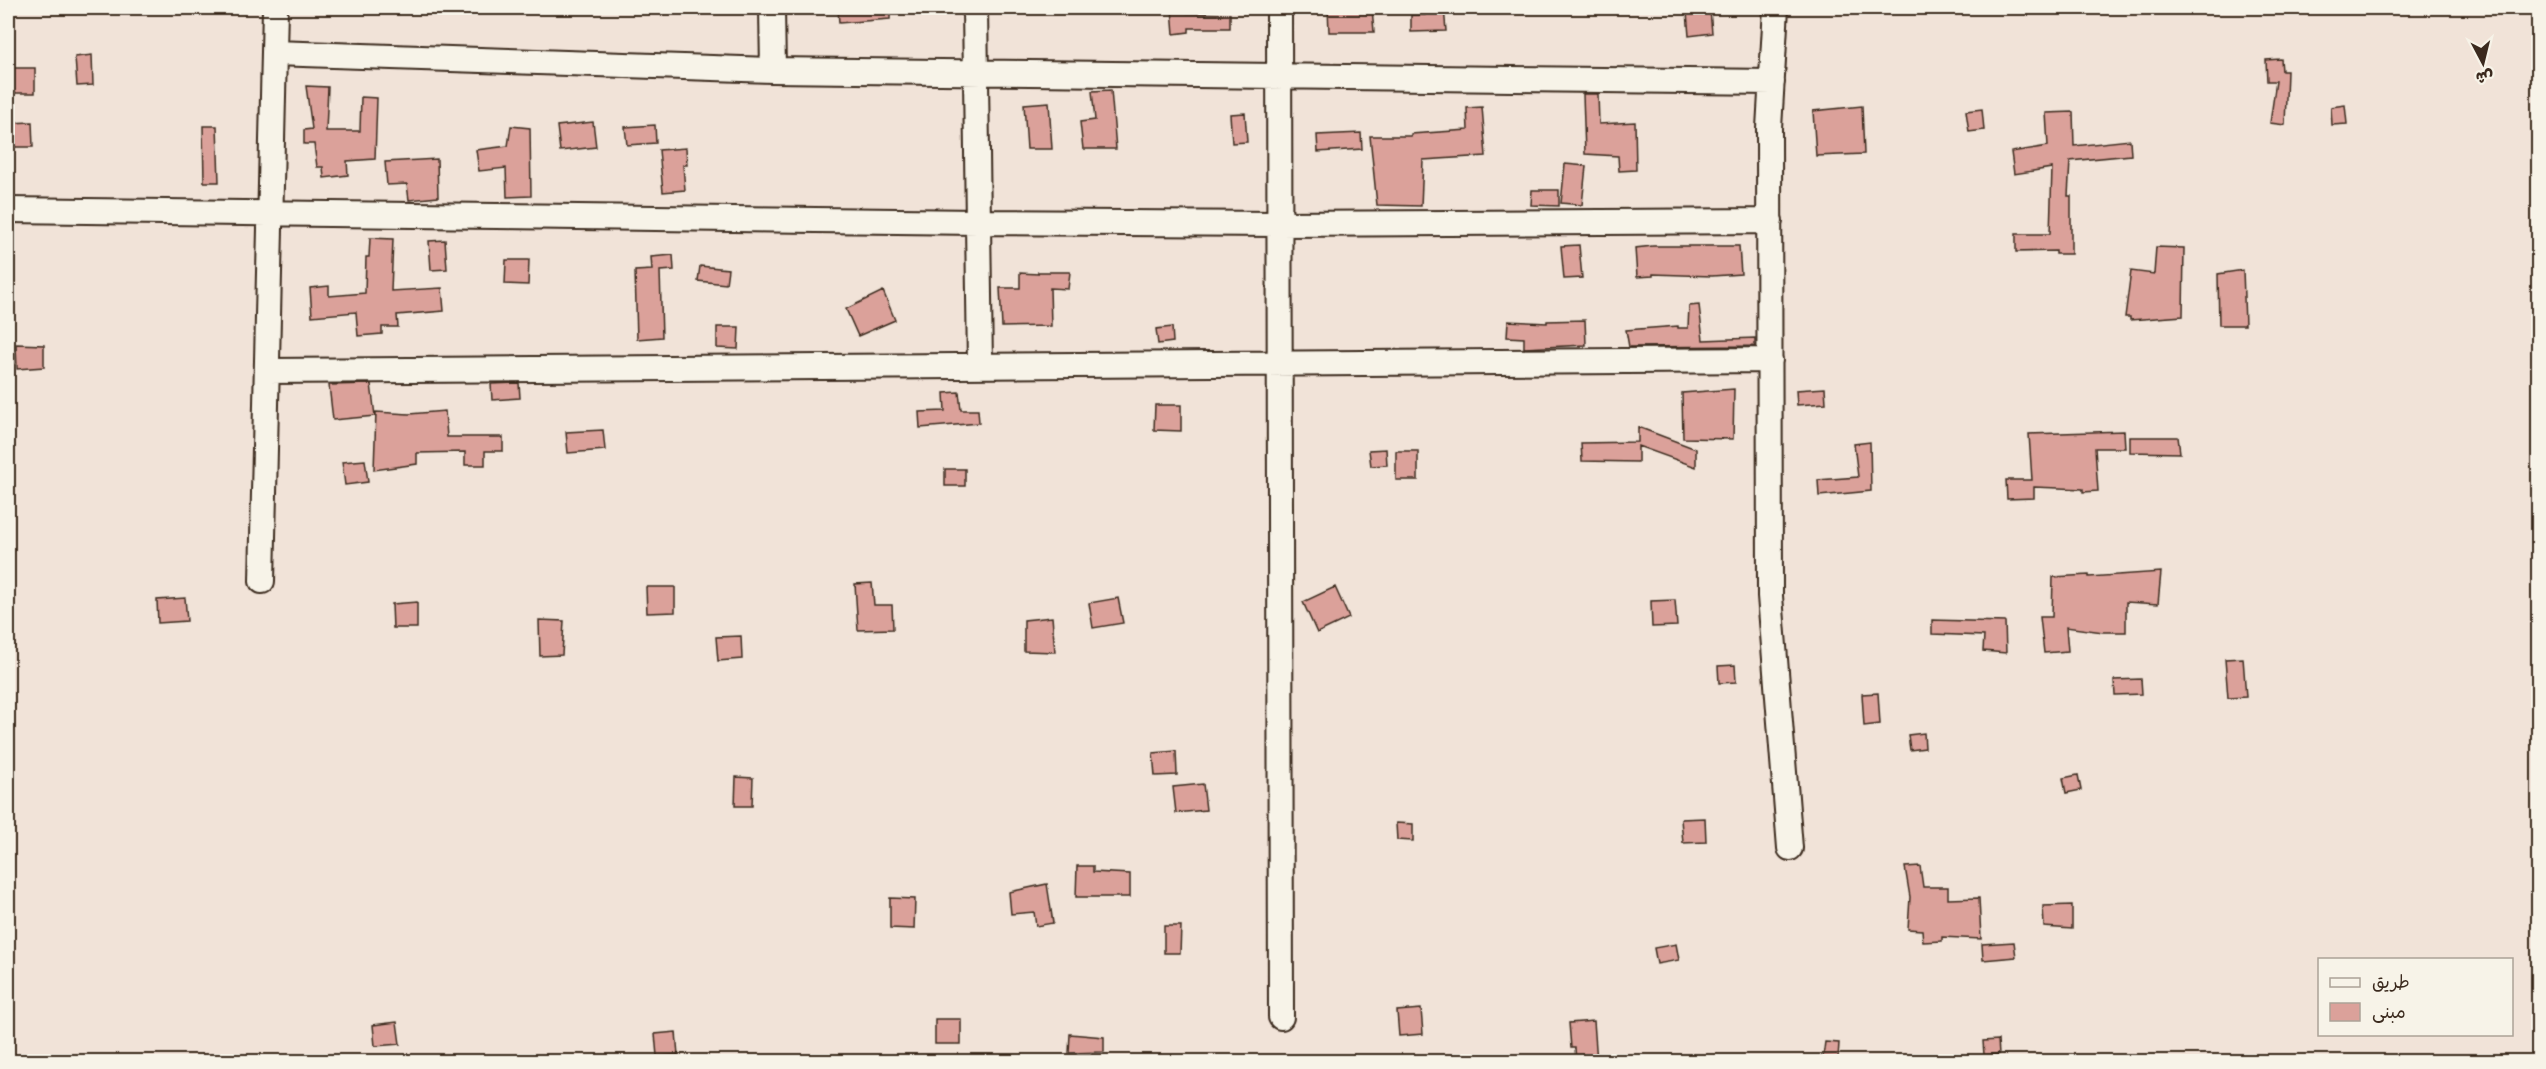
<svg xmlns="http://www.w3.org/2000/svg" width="2546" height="1069" viewBox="0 0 2546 1069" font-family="Pangolin,'Playpen Sans Arabic',sans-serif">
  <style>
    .building { fill: #dba19a; stroke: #3b2a1e; stroke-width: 1.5 }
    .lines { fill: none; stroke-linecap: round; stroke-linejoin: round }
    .street-casing { stroke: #3b2a1e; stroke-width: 28 }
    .street { stroke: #f7f3e8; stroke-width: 24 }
  </style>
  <rect width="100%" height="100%" fill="#f1e3d8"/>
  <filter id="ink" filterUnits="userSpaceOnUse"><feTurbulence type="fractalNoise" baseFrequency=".0167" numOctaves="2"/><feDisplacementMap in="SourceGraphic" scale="12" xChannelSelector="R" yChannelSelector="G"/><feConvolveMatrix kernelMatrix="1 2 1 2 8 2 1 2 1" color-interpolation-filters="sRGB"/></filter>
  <g filter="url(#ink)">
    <!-- building -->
    <path class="building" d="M838 8H890V19L839 23Z
      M1172 8H1187V13L1230 14V28H1189V32L1174 34Z
      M1328 8H1372L1374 32H1329Z
      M1425 8H1444L1446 31 1411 32V15H1425Z
      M1710 10 1712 33 1689 36 1687 12Z
      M92 55 93 85 77 86 75 57Z
      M2281 59 2282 71H2287L2285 125 2270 123 2276 81H2267L2266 60Z
      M8 68H35V93H8Z
      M306 86 328 87 326 131H360L361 97 377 98 375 159 347 161 348 175 324 178 323 167H317L314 144H304V130L312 129Z
      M1111 90 1116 149H1083L1080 122 1095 120 1092 91Z
      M1583 94H1598L1599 124 1635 122 1636 170 1619 171 1618 156 1585 154Z
      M1049 102 1052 149H1027L1024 104Z
      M2345 105 2347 124 2332 125 2331 107Z
      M1862 106 1864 154 1816 156 1813 111Z
      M1482 107 1486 156 1423 160 1421 206 1377 205 1370 136H1411V134L1468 130 1467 108Z
      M1982 109 1984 130 1969 132 1966 111Z
      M2073 112 2074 146 2130 140 2131 155 2070 161 2068 196H2071V254H2056V251L2016 252V234H2050L2052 168 2014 174 2011 152 2048 146 2046 113Z
      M1245 113 1247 142 1232 143 1230 114Z
      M32 122 33 147H10L9 123Z
      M593 122 596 147 560 151 557 126Z
      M655 125 656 143 627 145 625 127Z
      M203 126H217L219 182H204Z
      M511 126 530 128 531 196 507 197 506 168 479 171 476 150 508 146Z
      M1361 133 1362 149 1318 152 1317 135Z
      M686 148 687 165H683L685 190 663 192 659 150Z
      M437 159 438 197 409 200 407 184 387 185 385 162Z
      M1565 164 1586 166 1582 205 1561 203Z
      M1532 190H1559V206L1531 205Z
      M370 238 393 239 391 291 442 288 444 311 397 315 398 327H382V334L358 336 356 312 312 316 310 288 329 286V296L365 293 366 257H369Z
      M445 240 447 269 431 270 429 241Z
      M1579 245 1582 278 1564 279 1561 246Z
      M1653 246H1739L1741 274 1712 276 1653 274V276L1637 277 1635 248Z
      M2156 247 2184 248 2183 316 2130 320V317H2125L2131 271 2154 274Z
      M673 255 674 270 660 271 662 337 637 339 635 271 652 270 651 257Z
      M506 260H529L528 285 505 284Z
      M700 266 728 269 726 284 698 281Z
      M2243 270 2245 325H2219L2218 274Z
      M1038 272H1070L1068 289 1050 288 1051 326 1002 327 1000 288H1020V273L1038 274Z
      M883 291 895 320 858 336 846 309Z
      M1699 305 1703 340 1755 338V346L1629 347 1626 330 1678 326V328H1688L1689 306Z
      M1585 320 1586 345 1524 348V338L1507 337 1508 321 1547 323V321Z
      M717 327H739L738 349 717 348Z
      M1172 327 1173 342 1158 344 1156 329Z
      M16 344 44 345V367L17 369Z
      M519 383 520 398 492 400 491 384Z
      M371 384 375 416 333 420 329 385Z
      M1825 388 1826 403 1797 405 1796 390Z
      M1734 389 1733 439 1683 438 1682 393Z
      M959 392 961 410H978L979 423 920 428 919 412 945 411 944 393Z
      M1155 405H1181V431L1154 430Z
      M445 411 447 437H503V451H485V465H465V452L417 453V464L374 470 376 412 409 414Z
      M1638 427 1696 449V467L1638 446V462L1582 461 1581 443 1638 442Z
      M603 430 605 450 568 453 566 432Z
      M2124 431 2125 448H2095L2098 491 2083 492V489L2034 487V498L2007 499 2006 480H2032L2029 434Z
      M2130 437H2178L2180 453 2130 452Z
      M1870 442 1871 491 1819 496 1818 480 1858 477 1854 444Z
      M1386 449 1387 465 1371 466 1369 450Z
      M1396 451H1418V480H1396Z
      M365 460 368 482 345 485 342 462Z
      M945 469H965V486H945Z
      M2161 572 2158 604 2126 602V632H2103L2066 627 2068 651 2044 653 2040 617H2052L2053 577 2089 575V577Z
      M872 583 874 605H892L893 629 858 630 855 584Z
      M646 587H675V612L647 613Z
      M1335 587 1349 618 1317 633 1303 602Z
      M185 598 187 621 158 623 157 600Z
      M1118 598 1123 623 1093 628 1089 603Z
      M1675 600 1677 626 1652 627 1651 601Z
      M417 602V628H393L392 604Z
      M1052 617 1055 652 1024 651V620Z
      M539 620 564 621 562 655 540 656Z
      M1932 620 2005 622 2006 653 1983 651 1984 636 1932 634Z
      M741 636 742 659 718 661 716 637Z
      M2243 658 2246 697 2228 698 2225 659Z
      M1735 665 1736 682 1719 683 1718 666Z
      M2141 679 2142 694 2115 695 2114 680Z
      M1878 693 1880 724 1864 726 1862 694Z
      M1924 733 1925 748 1910 750 1908 735Z
      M1176 751 1177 775 1155 776 1153 753Z
      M2078 775 2081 790 2066 793 2063 778Z
      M736 777 753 778 752 806H735Z
      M1203 784 1206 810 1176 813 1173 787Z
      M1705 818 1706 842 1683 843 1681 819Z
      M1396 823 1413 824V841L1397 840Z
      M1077 866H1093V872L1130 874V897H1076Z
      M1920 866 1923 887H1948V899L1979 898 1981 939 1942 937V941L1923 942 1922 930 1908 929 1910 897 1905 867Z
      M1047 884 1053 923 1036 926 1034 912 1011 914 1009 892Z
      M890 898 915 899 914 929 890 928Z
      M2072 905V929L2044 927 2043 906Z
      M1164 926H1181L1180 953H1164Z
      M2014 942 2016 957 1983 960 1982 944Z
      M1676 944 1679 960 1657 964 1654 948Z
      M1421 1009 1423 1034 1399 1036 1397 1011Z
      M935 1019H961V1044H935Z
      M1594 1021 1597 1062H1576L1575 1048H1571L1569 1023Z
      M397 1022 400 1044 375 1046 373 1025Z
      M676 1032 678 1055 657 1056 655 1034Z
      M1070 1034 1104 1037V1052L1069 1053Z
      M1998 1040 1999 1054 1984 1055 1983 1041Z
      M1825 1042 1839 1043 1838 1058 1823 1057Z"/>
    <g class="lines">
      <!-- street casing -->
      <g class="street-casing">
        <path id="street" d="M772 8 773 70
          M975 8 980 366
          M1279 8 1281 1017
          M1776 8 1769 128 1770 596 1790 848
          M274 53 773 70 1772 82
          M8 210 978 222 1279 224 1770 221
          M267 371 1770 360
          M262 581 275 8"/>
      </g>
      <!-- street -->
      <use href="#street" class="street"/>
    </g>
  </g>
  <!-- margin -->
  <rect width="2546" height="1069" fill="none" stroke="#f7f3e8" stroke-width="30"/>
  <rect x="15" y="15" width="2516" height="1039" fill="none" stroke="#3b2a1e" stroke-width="2" filter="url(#ink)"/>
  <!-- legend -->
  <rect x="2318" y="958" width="195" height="78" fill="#f7f3e8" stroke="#aca397" stroke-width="1.5"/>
  <rect x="2330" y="978" width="30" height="9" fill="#f7f3e8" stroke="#aca397" stroke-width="1.5"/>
  <text x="2372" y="988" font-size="18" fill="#3b2a1e">طريق</text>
  <rect x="2330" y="1003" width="30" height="18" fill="#dba19a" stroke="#aca397" stroke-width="1.5"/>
  <text x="2372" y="1018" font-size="18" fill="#3b2a1e">مبنى</text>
  <!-- north arrow -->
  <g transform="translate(2483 63) rotate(173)" stroke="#f7f3e8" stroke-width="4.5" paint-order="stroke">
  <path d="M0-4.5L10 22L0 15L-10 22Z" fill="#3b2a1e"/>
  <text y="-9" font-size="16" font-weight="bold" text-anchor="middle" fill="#3b2a1e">ش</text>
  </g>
</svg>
